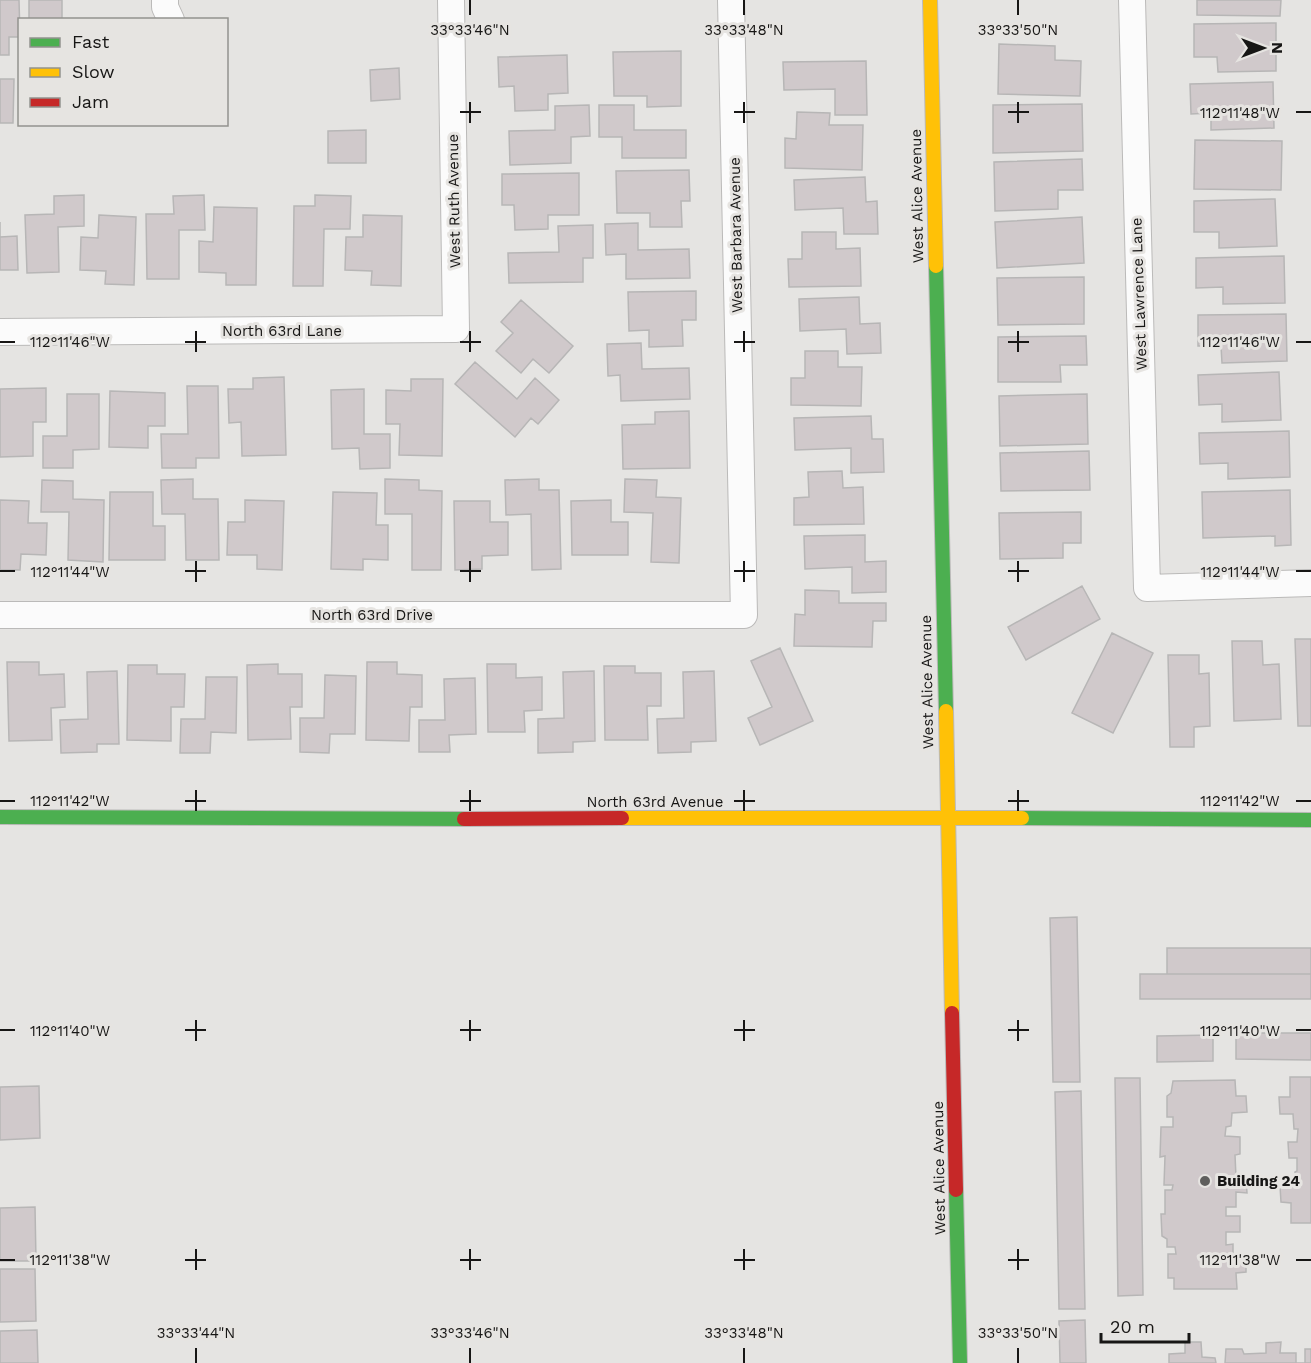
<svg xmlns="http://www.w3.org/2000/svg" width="1311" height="1363" viewBox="0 0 1311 1363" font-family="'Work Sans',sans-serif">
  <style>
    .building { fill: #d0c9cb; stroke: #b7b6b6; stroke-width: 1.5 }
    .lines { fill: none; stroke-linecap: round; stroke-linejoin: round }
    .street-casing { stroke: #bbbab9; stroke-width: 28 }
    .fast-casing { stroke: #bbbab9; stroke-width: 16 }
    .slow-casing { stroke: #bbbab9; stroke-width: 16 }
    .jam-casing { stroke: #bbbab9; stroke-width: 16 }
    .street { stroke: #fbfbfb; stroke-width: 26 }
    .fast { stroke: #4caf50; stroke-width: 14 }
    .slow { stroke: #ffc107; stroke-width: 14 }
    .jam { stroke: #c62828; stroke-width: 14 }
    .ticks { fill: none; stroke: #171615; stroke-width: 2 }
    .poi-dot { fill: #5f5e5d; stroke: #e6e4e1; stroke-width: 2 }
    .labels { text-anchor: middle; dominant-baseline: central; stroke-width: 6; stroke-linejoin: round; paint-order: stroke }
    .street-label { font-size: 15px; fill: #171615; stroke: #e6e4e1 }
    .poi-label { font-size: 15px; font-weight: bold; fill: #171615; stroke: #e6e4e1; text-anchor: start }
    .ticks-label { font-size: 15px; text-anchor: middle; fill: #171615; stroke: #e6e4e1; stroke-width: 6; stroke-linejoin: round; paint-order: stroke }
  </style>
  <rect width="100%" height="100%" fill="#e5e4e2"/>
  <!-- building -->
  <path class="building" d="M0 0H19L20 37H9V55H0Z
    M29 0H62V20H29Z
    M1197 0H1281L1280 16 1197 15Z
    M1276 23V71L1218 72 1217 57H1194V24Z
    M999 44 1055 46V60L1081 61 1080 96 998 94Z
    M681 51V106L647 107V96H614L613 52Z
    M567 55 568 93 548 94V110L515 111 514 86 499 87 498 57Z
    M866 61 867 115H835V89L784 90 783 62Z
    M399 68 400 99 371 101 370 70Z
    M0 79H14L13 123H0Z
    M1273 82 1274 128 1211 130V113L1191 114 1190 84Z
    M1082 104 1083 151 993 153V105Z
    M589 105 590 136 571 137V163L510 165 509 131 555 130V106Z
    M599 105H634V130H686V158H622V137H599Z
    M797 112 830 113 829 125H863L862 170 785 168V138L796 139Z
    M366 130V163H328V131Z
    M1195 140 1282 141 1281 190 1194 189Z
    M1082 159 1083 190H1058V209L995 211 994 162Z
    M689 170 690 201H681L682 227H650V213H617L616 171Z
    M579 173V215H548V229L515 230 514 205H502V174Z
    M865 177 866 202 877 201 878 234H844L843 208 795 210 794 180Z
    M84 195V226L58 227 59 272 27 273 25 215 54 214V196Z
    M204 195 205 230H179V279H147L146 214H174L173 196Z
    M315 195 351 196 350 229H324L323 286H293L294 206H315Z
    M1275 199 1277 246 1219 248V232H1194V201Z
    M214 207 257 208 256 285H226V273L199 272V241L213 242Z
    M99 215 136 217 134 285 105 284 106 271 80 270 81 237 98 238Z
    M363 215 402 216 401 286 371 285 372 271 345 270 346 237H363Z
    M1082 217 1084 263 997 268 995 222Z
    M0 222V237L17 236 18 270H0Z
    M638 223V250L689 249 690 278 626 279V254L606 255 605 224Z
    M593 225V258H583V282L509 283 508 253 559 252 558 226Z
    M802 232H836V249L860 248 861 286 789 287 788 259H802Z
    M1284 256 1285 303 1223 304V287L1196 288V258Z
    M1084 277V324L998 325 997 278Z
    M696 291V320H682L683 346 649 347V330L629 331 628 292Z
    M859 297 860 324 880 323 881 353 847 354 846 329 800 331 799 299Z
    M521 300 573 346 549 373 533 359 521 373 496 351 513 333 501 322Z
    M1286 314 1287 361 1222 363 1221 346H1198V315Z
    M1086 336 1087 365H1060L1061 382H998V337Z
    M641 343 642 369 689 368 690 399 621 401 620 375 608 376 607 344Z
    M805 351H838V367H862L861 406 791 405V378H805Z
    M475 362 517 399 535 378 559 400 538 424 531 418 515 437 455 384Z
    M1279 372 1281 420 1222 422V404L1199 405 1198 375Z
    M284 377 286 455 242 456 241 422 229 423 228 389H253V378Z
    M411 379H443L442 456 399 455 400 424H386V390L411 391Z
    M187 386H218L219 458H196V468H162L161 434H188Z
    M46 388V422H33V456L0 457V389Z
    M364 389V434H390V468L360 469 359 448 332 449 331 390Z
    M110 391 165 393V426H148V448L109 447Z
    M67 394H99V449L73 450V468H43V436H67Z
    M1087 394 1088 444 1000 446 999 396Z
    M689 411 690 468 623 469 622 425 655 424V412Z
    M871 416 872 439H883L884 472 851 473V448L795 450 794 418Z
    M1289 431 1290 477 1228 479V463L1200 464 1199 433Z
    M1089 451 1090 490 1001 491 1000 453Z
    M842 471 843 488 863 487 864 524 794 525V498L809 497 808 472Z
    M193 479V499H218L219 560H186L185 514H162L161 480Z
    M385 479 419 480V490L442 491 441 570H412V514H385Z
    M539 479V490H559L561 569 532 570 531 514 506 515 505 480Z
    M625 479 657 480 656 497 681 498 679 563 651 562 653 513 624 512Z
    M42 480 73 481V499L104 500 103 562 68 560 69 512H41Z
    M1290 490 1291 545 1275 546V536L1203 538 1202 492Z
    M110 492H153V526H165V560H109Z
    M333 492 377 493 376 525H388V560L363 559V570L331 569Z
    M0 500 29 501 28 523H47L46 555 21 554 20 570H0Z
    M245 500 284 501 282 570 257 569V555H227L228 522H245Z
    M611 500V522H628V555H572L571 501Z
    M454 501H490V522H508V555L482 556V569L455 570Z
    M1081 512V543H1063V558L1000 559 999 513Z
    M865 535V562L886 561V592L852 593V567L805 569 804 536Z
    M1082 586 1100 619 1026 660 1008 627Z
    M805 590 839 591V603H886V621H873L872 647 794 646 795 614 805 615Z
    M1112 633 1153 653 1113 733 1072 713Z
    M1295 639H1311V726H1298Z
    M1232 641H1262L1263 665 1279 664 1281 719 1234 721Z
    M780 648 813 721 760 745 748 718 772 707 751 661Z
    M1168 655H1199V674L1209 673 1210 726 1194 727V747H1170Z
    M7 662H39V675L64 674 65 707 51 708 52 740 9 741Z
    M367 662H397V674L422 675V707H410L409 741 366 740Z
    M278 664V674H302V707H290L291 739 248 740 247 665Z
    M487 664H516V678L542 677V710L524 711 525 732H488Z
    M128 665H157V674H185L184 707H171V741L127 740Z
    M604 666H635V673H661V706H647L648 740H605Z
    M117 671 119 744H97V752L61 753 60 720 88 719 87 672Z
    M594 671 595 741 573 742V752L538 753V719L564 718 563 672Z
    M714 671 716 741 691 742V752L658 753 657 719 684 718 683 672Z
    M325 675 356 676 355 734H330L329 753 300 752V718H324Z
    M206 677H237L236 733 211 732 210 753H180L181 719H205Z
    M475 678 476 734 449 735 450 752H419V720H445L444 679Z
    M1077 917 1080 1082H1053L1050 918Z
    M1167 948H1311V974H1167Z
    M1140 974H1311V999H1140Z
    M1236 1033H1311V1060L1236 1059Z
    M1213 1035V1061L1157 1062V1036Z
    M1290 1077H1311V1223H1291V1203L1281 1202 1280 1186 1295 1187V1172L1297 1171V1158H1289L1288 1142H1297L1298 1129H1294L1293 1114H1280L1279 1097H1290Z
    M1115 1078H1140L1143 1295 1118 1296Z
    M1235 1080 1236 1096H1246L1247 1112 1232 1113 1231 1126 1226 1127 1225 1136 1240 1137V1154L1235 1155 1236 1177 1246 1178 1247 1193 1236 1192V1207H1226V1216H1240V1232H1226V1245L1233 1244V1257H1246V1272L1236 1273 1237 1289H1174V1278H1168V1254H1176L1175 1247H1167V1239L1162 1236 1161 1214H1165V1190H1172L1173 1185H1164L1165 1156 1160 1157 1161 1127H1173V1117H1167V1096L1171 1093 1173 1081Z
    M39 1086 40 1138 0 1140V1087Z
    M1081 1091 1085 1309H1059L1055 1092Z
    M35 1207 36 1261H0V1208Z
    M0 1269H35L36 1321 0 1322Z
    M1085 1320 1086 1363H1060L1059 1321Z
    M37 1330 38 1363H0V1331Z
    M1185 1342H1201L1202 1357 1215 1358 1216 1363H1169V1354L1185 1353Z
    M1281 1342 1280 1353H1296V1363H1305V1349H1311V1363H1225L1226 1349H1242L1244 1354 1266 1353V1343Z"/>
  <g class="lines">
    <!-- street casing -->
    <g class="street-casing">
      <path id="street" d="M165 0V7L171 20
        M1132 0 1147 588 1311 583
        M0 332 456 329 451 0
        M0 615H744L731 0"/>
    </g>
    <!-- fast casing -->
    <g class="fast-casing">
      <path id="fast" d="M936 266 946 711
        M0 817 464 819
        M1022 818 1311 820
        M956 1190 960 1363"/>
    </g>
    <!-- slow casing -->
    <g class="slow-casing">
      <path id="slow" d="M930 0 936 266
        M946 711 952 1013
        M622 818H1022"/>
    </g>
    <!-- jam casing -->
    <g class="jam-casing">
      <path id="jam" d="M464 819 622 818
        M952 1013 956 1190"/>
    </g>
    <!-- street -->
    <use href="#street" class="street"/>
    <!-- fast -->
    <use href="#fast" class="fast"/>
    <!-- slow -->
    <use href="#slow" class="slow"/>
    <!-- jam -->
    <use href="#jam" class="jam"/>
  </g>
  <!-- ticks -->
  <path class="ticks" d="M470 0V15M744 0V15M1018 0V15M470 102V123M744 102V123M1018 102V123M460 112H481M734 112H755M1008 112H1029M1296 112H1311M196 331V352M470 331V352M744 331V352M1018 331V352M0 342H15M185 342H206M460 342H481M734 342H755M1008 342H1029M1296 342H1311M196 561V582M470 561V582M744 561V582M1018 561V582M0 571H15M185 571H206M460 571H481M734 571H755M1008 571H1029M1296 571H1311M196 790V811M470 790V811M744 790V811M1018 790V811M0 801H15M185 801H206M460 801H481M734 801H755M1008 801H1029M1296 801H1311M196 1020V1041M470 1020V1041M744 1020V1041M1018 1020V1041M0 1030H15M185 1030H206M460 1030H481M734 1030H755M1008 1030H1029M1296 1030H1311M196 1249V1270M470 1249V1270M744 1249V1270M1018 1249V1270M0 1260H15M185 1260H206M460 1260H481M734 1260H755M1008 1260H1029M1296 1260H1311M196 1348V1363M470 1348V1363M744 1348V1363M1018 1348V1363"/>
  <!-- markers -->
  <circle class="poi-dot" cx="1205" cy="1181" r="6"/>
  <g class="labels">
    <!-- street labels -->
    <g class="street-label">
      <text transform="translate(917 196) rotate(-91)">West Alice Avenue</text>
      <text transform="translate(454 201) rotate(-91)">West Ruth Avenue</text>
      <text transform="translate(736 235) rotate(-91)">West Barbara Avenue</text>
      <text transform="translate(1139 294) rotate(-92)">West Lawrence Lane</text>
      <text x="282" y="331">North 63rd Lane</text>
      <text x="372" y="615">North 63rd Drive</text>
      <text transform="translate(927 682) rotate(-91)">West Alice Avenue</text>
      <text x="655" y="802">North 63rd Avenue</text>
      <text transform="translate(939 1168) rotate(-91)">West Alice Avenue</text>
    </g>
    <!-- poi labels -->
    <g class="poi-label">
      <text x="1217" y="1181">Building 24</text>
    </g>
  </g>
  <g class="ticks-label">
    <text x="470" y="35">33°33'46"N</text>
    <text x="744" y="35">33°33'48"N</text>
    <text x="1018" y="35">33°33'50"N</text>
    <text x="1240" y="118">112°11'48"W</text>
    <text x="1240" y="347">112°11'46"W</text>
    <text x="70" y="347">112°11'46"W</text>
    <text x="1240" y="577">112°11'44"W</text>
    <text x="70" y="577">112°11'44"W</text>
    <text x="1240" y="806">112°11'42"W</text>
    <text x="70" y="806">112°11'42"W</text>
    <text x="1240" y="1036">112°11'40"W</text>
    <text x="70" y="1036">112°11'40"W</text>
    <text x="1240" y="1265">112°11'38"W</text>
    <text x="70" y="1265">112°11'38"W</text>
    <text x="196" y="1338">33°33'44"N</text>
    <text x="470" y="1338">33°33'46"N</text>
    <text x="744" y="1338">33°33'48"N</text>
    <text x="1018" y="1338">33°33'50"N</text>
  </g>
  <!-- legend -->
  <rect x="18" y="18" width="210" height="108" fill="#e6e4e1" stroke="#93928f" stroke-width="1.5"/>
  <rect x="30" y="38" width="30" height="9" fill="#4caf50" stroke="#93928f" stroke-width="1.5"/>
  <text x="72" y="48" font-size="18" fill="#171615">Fast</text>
  <rect x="30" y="68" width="30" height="9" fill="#ffc107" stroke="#93928f" stroke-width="1.5"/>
  <text x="72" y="78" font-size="18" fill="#171615">Slow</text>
  <rect x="30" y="98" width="30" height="9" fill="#c62828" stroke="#93928f" stroke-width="1.5"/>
  <text x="72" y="108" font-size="18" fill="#171615">Jam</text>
  <!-- north arrow -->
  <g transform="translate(1263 48) rotate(90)" stroke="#e6e4e1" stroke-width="4.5" paint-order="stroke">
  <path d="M0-4.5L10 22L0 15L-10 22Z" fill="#171615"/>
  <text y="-9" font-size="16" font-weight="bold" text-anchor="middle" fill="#171615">N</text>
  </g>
  <!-- scale -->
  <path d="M1101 1333v9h88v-9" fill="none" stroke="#171615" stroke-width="3"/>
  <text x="1110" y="1333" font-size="18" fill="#171615" stroke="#e6e4e1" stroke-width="4.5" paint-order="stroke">20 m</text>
</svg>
